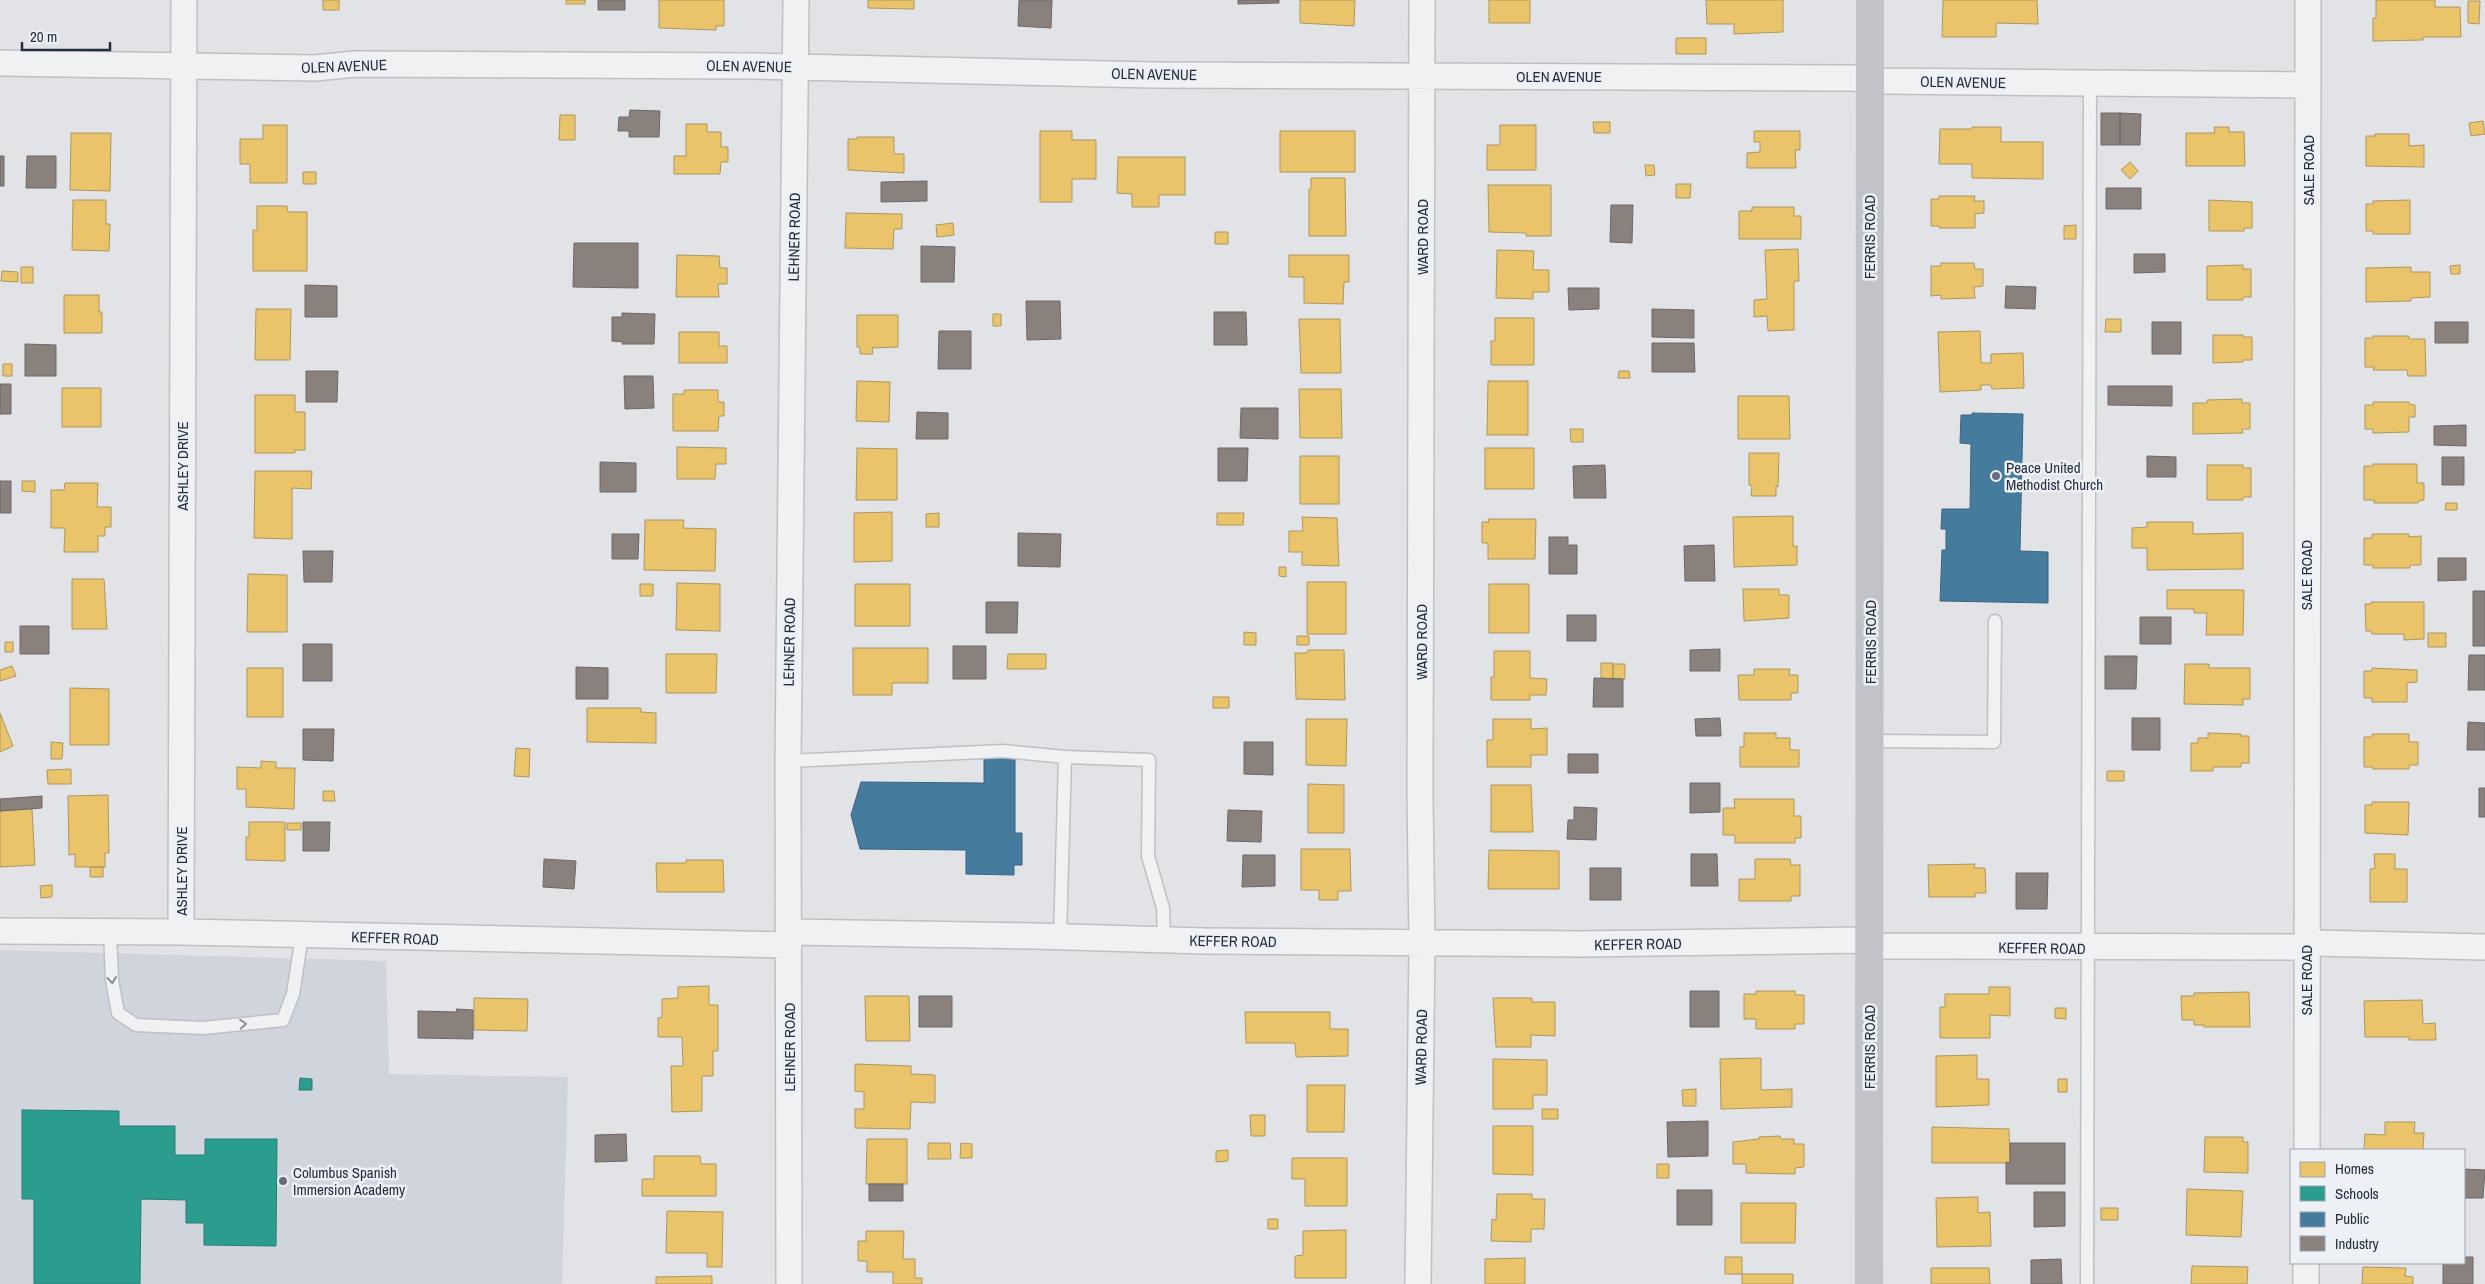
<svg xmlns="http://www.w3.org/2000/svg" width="2485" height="1284" viewBox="0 0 2485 1284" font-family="'Archivo Narrow',sans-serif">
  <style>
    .built { fill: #d0d4dc }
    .homes { fill: #e9c46a; stroke: #ae975e }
    .schools { fill: #2a9d8f; stroke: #287c78 }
    .public { fill: #457b9d; stroke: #3b6481 }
    .industry { fill: #8a817c; stroke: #6c686a }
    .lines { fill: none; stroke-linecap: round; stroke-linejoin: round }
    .service-casing { stroke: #bec0c4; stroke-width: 15 }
    .minor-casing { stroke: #bec0c4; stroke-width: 28 }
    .service { stroke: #f0f1f3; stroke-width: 12 }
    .minor { stroke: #f0f1f3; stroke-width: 25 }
    .secondary { stroke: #c1c3c9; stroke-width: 28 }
    .oneway { stroke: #8a909a }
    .poi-dot { fill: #676d7b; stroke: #edf1f6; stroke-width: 2 }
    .labels { text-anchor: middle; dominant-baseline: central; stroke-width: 5; stroke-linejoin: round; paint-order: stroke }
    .street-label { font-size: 15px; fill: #252e41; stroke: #edf1f6 }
    .poi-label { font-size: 15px; fill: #252e41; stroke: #edf1f6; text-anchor: start }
  </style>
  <rect width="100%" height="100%" fill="#e1e3e6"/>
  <!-- built -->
  <path class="built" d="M0 950 386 961 389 1074 568 1077 562 1284H0Z"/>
  <!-- homes -->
  <path class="homes" d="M323 0H339V10H323Z
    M566 0H585V4H566Z
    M659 0H724V26H716V30L659 28Z
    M868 0H914V9L868 8Z
    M1300 0H1355L1354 26 1300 23Z
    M1489 0H1530V23H1489Z
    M1706 0H1783V32L1734 34V24H1707Z
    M1943 0H2037L2038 24 1996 23V37H1942Z
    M2376 0H2435V7H2460L2461 37H2423V40L2373 41V18H2376Z
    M2468 1H2480L2479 24 2468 23Z
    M1676 38H1706V54H1676Z
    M560 115H575V140H559Z
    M2483 121 2485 134 2471 136 2469 123Z
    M1593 122H1610V133H1594Z
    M686 124H707V132H721V147H728V162H721L720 174H674V156H686Z
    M263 125H287V183H250V164H240V139H263Z
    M1500 125H1536V170H1487V145H1500Z
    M1972 127H2001V142H2043V179L1972 178V164H1939L1940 129H1972Z
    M2214 127H2229V132H2244L2245 166H2186V133H2215Z
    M1040 131H1072V140H1096V179H1072V202H1040Z
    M1280 131H1355V172H1280Z
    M1754 131H1800V150H1795L1796 168H1747V153L1760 152V142H1754Z
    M71 133H111L110 191 70 190Z
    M2375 134H2409V146L2424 145V167L2366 166V136H2375Z
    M857 137H894V154H904V173L848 170V139H857Z
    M1118 157H1185V195H1159V207H1132V194L1117 193Z
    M2130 162 2138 171 2130 179 2121 170Z
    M1645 165H1654L1655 175 1646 176Z
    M303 172H316V184H303Z
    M1311 178H1345L1346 236H1309V189H1311Z
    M1676 184H1691L1690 198H1676Z
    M1488 185H1551V236H1526V233L1489 232Z
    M1939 196H1975L1974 201H1984V213L1975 214V228H1939V226H1931V199H1939Z
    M73 200H106V224H110L109 251 72 250Z
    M2209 200 2252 202V228H2244V231H2209Z
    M2410 200V234H2373V231H2366V204H2373V201Z
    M257 206H287L288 212H307V271H253V230H257Z
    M1752 207H1794V216H1801V239H1739V211H1752Z
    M846 213 902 214V229H894L893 249 845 248Z
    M953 223 954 235 937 237 936 225Z
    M2076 225V239H2064V226Z
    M1215 232H1228V244H1215Z
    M1798 249 1799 281H1794V330L1768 331 1767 316 1754 317V300L1767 299 1765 250Z
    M1497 250 1534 251 1533 270H1549V292H1533V299L1496 298Z
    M677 255 719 256 720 268H727V284H718L719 297H676Z
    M1289 255H1349V282H1344L1343 304 1304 303V277H1289Z
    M1941 263H1974L1975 269H1983V286L1974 287 1975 298 1941 299V295L1931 296V266H1941Z
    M2243 265V269H2251V297H2243V300H2207V266Z
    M2460 265V274H2451L2450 266Z
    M21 267H33V283H21Z
    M2411 267V272H2430V297L2411 298V301L2366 302V268Z
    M2 271 18 272V282L1 281Z
    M64 295H99V312H102V333H64Z
    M256 309H291L290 360H255Z
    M993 314H1001V326H993Z
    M857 315H898V347L872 348 873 354H860V347H857Z
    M1495 318H1534V365H1491V341H1495Z
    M1299 319H1340L1341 373H1301Z
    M2106 319H2121V332H2105Z
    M1980 331 1981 363H1991V354L2023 353 2024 388 1992 389 1991 385H1981V390L1940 392 1938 332Z
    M679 332H719V346H727V363H679Z
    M2213 335H2243V337H2252V360H2243V362L2213 363Z
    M2373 336H2409V339H2425L2426 376H2408L2407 370H2373L2374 367H2365V338H2373Z
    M3 364H12V376H3Z
    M1619 371H1629L1630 378H1618Z
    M857 381 890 382 889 422 856 421Z
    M1488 381H1528V435H1487Z
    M62 388H101V427H62Z
    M1299 389H1341L1342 438H1300Z
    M684 390H718V402H724V416H719L718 431H673V394H684Z
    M255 395H295V412H305V450H295V453H255Z
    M1738 396H1789L1790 439H1738Z
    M2242 399V403H2250V429H2242L2243 433 2193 434V403H2207V400Z
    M2373 402H2409V404L2415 405V417H2409V432L2373 433V429H2365V405H2373Z
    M1570 429H1583V442H1571Z
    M677 447 726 448V464H716L715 479H677Z
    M857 448 897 449V500H856Z
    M1485 448H1534V489H1485Z
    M1749 453H1779L1778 487 1776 486V496H1751L1752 486 1749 485Z
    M1300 456H1339V504H1300Z
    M2373 464H2417V483H2424V500L2418 501V503H2374V500H2364V466H2373Z
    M2207 465H2243V468H2251V497H2243V500H2207Z
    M255 471H312L311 489 292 488V539L254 538Z
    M22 481H35V492L22 491Z
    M65 483H98L97 507H111V527H105V536H98V552H64L65 528H51V490H64Z
    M2446 503H2457V510H2445Z
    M892 512V561L854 562V513Z
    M939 513V527H926V514Z
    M1217 513H1244L1243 525H1217Z
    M1793 516V546H1797V565L1734 567 1733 517Z
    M1302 517 1337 518 1339 566 1302 565V552H1289V531H1303Z
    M1488 519H1536L1535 559H1488V543H1482V522H1489Z
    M645 520H684L683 528 716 529 715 571 644 570Z
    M2147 522H2193V534L2243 533V569L2147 570V548H2132V528L2147 527Z
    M2372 534H2409V537L2421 536V565H2410V568H2373V565H2364V538H2372Z
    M1279 567H1286V577L1279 576Z
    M248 574 287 575V632H247Z
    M72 579H104L107 629H72Z
    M1307 582H1346V634H1307Z
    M677 583 720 584V631L676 630Z
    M640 584H653V596H640Z
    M855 584H910V626H855Z
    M1489 584H1529V633H1489Z
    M1743 589H1779V595H1789V618L1744 621Z
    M2167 590H2244L2243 635H2206L2207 613H2194V609H2167Z
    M2371 602H2424V639L2404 640V634H2372L2371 631H2366L2365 604H2371Z
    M1244 632 1256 633V645H1244Z
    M2428 633H2446V647H2428Z
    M1297 636H1309V645H1297Z
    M5 642H13V652H5Z
    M853 648H928V683H892V695H853Z
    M1308 650H1344L1345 700 1296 699 1295 653H1307Z
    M1494 651H1530V678L1547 679 1546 695H1530V700H1491V677H1494Z
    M666 654H717L716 693H666Z
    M1008 654H1046V669H1007Z
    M1601 663H1613V679L1601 678Z
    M1613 664H1625V679H1613Z
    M2185 664H2209V668H2250V699H2243V705L2184 704Z
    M12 666 16 676 0 681V670Z
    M247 668H283V717H247Z
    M2372 668 2417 670V682L2407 683V702H2372V698H2364V671H2372Z
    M1754 669H1790L1789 675H1798V693H1791V700H1739L1738 675H1754Z
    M70 688 109 689V745H70Z
    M1213 697H1229V708H1213Z
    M587 708H641V712L656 713V743L587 742Z
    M0 713 13 746 0 752Z
    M1306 719H1347L1346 766 1306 765Z
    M1493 719H1531V729L1547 728V755H1531V767H1487V740H1493Z
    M1744 733H1776V738H1790V750H1799V767H1740V747H1744Z
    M2208 733 2241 734V736H2249V763H2241V767H2213V771H2191V743H2198V738H2208Z
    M2372 734H2409V742H2418V765H2410L2409 769H2373V767H2364V737H2372Z
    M51 742 63 743 62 759H51Z
    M516 748 530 749 529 777 514 776Z
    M261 761 276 762V768H295L294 809 246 807V789H237V767L261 768Z
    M71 769V784H48L47 770Z
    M2107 771H2124V781H2107Z
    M1308 784 1344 785V833H1308Z
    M1491 785H1531L1533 832H1491Z
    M323 791H334L335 801H323Z
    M108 795 109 853H105V867H75V854L69 855 68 796Z
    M1734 799H1794V816H1801V838H1795V843H1735V835H1723V808H1735Z
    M2372 802H2409L2408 835 2365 833V805H2372Z
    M32 809 35 865 0 867V811Z
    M249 822H285V861L246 860V837H249Z
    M287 823H301V830H287Z
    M1301 849H1350L1351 891H1338V900H1319V890H1301Z
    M1489 850 1559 851V889H1488Z
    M2374 854H2395V869H2407V902H2370V869L2375 868Z
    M1755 859H1790L1791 865H1800V896H1791V901H1739V879H1755Z
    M686 860H723L724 892H657L656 863H686Z
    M1975 864 1974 868H1985L1986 893H1975V897H1929L1928 865Z
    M90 867H103V877H90Z
    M52 885V897L41 898 40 886Z
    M709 986V1005H718V1051H713V1076H702V1111L672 1112 671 1066H683L682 1037H658V1018L662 1017V999L678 998V987Z
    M1989 987H2010V1016L1990 1015V1038H1940V1007H1945V994H1989Z
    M1756 991H1795V995H1804V1024H1795V1029H1756V1019H1744V994H1756Z
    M2249 992 2250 1027H2204V1025H2194V1020H2182L2181 996H2194V993Z
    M865 996H909L910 1041H866Z
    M474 998 528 999 527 1031 474 1030Z
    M1493 998H1532V1002H1555V1036L1531 1035V1047H1496Z
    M2422 1000 2423 1024 2435 1023 2436 1040H2409V1037H2365L2364 1001Z
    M2055 1008H2066V1019L2055 1018Z
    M1245 1012H1330V1029H1348V1056L1296 1057 1295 1043H1246Z
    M1977 1055V1079H1989V1105L1936 1107V1056Z
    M1761 1058V1090L1792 1089V1107L1721 1109 1720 1059Z
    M1493 1059 1547 1060V1095H1533V1109H1493Z
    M855 1064 911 1066V1074L935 1075V1103L911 1102 910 1129 855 1128V1109H864V1092L855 1091Z
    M2058 1079H2067V1092H2058Z
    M1307 1085H1345L1344 1132H1307Z
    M1696 1089V1106H1683L1682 1090Z
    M1542 1109H1558V1119H1542Z
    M1250 1115H1265V1136H1251Z
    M2385 1122H2415L2414 1133H2424L2423 1150H2364L2365 1134 2385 1135Z
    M1493 1126H1533V1175L1493 1174Z
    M1932 1127 2009 1129 2010 1163H1932Z
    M1780 1136 1781 1139H1794V1144H1804V1167L1795 1168V1174L1746 1173V1164H1733V1142L1759 1139V1137Z
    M2205 1137H2243V1142H2248V1173L2204 1172Z
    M867 1139H907V1184H866Z
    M928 1143H950L951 1159H928Z
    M961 1143 972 1144V1158H960Z
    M1228 1150V1161L1216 1162V1151Z
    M654 1156H700L701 1164H716V1196H642V1179H654Z
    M1292 1158H1347V1206H1305V1179H1292Z
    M1657 1164H1669V1178H1657Z
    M2187 1189 2243 1191 2241 1237 2186 1235Z
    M1497 1194H1532V1199H1545L1544 1229H1531V1242L1491 1241 1492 1219 1496 1220Z
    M1978 1197V1213L1990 1212 1991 1246 1937 1247 1936 1198Z
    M1741 1203H1796L1795 1243H1741Z
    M2101 1208H2118V1220H2101Z
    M667 1211 723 1212 722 1267H707V1253H666Z
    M1268 1219H1278V1229H1268Z
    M1346 1230V1278H1295V1256L1303 1255V1231Z
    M866 1231H904L903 1259H915V1278H922V1284H893V1272H867V1261H858V1241H866Z
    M1725 1257H1742V1274H1725Z
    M1525 1258V1284H1485V1259Z
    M2192 1266 2248 1267 2247 1284H2191Z
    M2363 1267 2406 1268 2405 1276 2413 1277V1284H2362Z
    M1931 1268H1989L1990 1284H1931Z
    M1742 1274H1793V1284H1742Z
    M712 1276V1284H656V1277Z"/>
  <!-- schools -->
  <path class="schools" d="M300 1078 312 1079V1090H299Z
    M22 1110 119 1111V1126H175V1155H205V1139H277L276 1246 204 1245V1223H186V1200L141 1199 140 1284H34V1199H22Z"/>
  <!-- public -->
  <path class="public" d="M1972 413 2023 414 2020 551 2048 552V603L1940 601 1942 550H1946V529H1941L1942 509H1970L1971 444 1960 443 1961 415H1972Z
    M984 758H1015V833H1022V865H1014V875L966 874V850L860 849 851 815 861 782 984 783Z"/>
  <!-- industry -->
  <path class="industry" d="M598 0H625V10H598Z
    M1019 0H1052L1051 28 1018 26Z
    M1238 0H1279V3L1238 4Z
    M630 110 660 111 659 137H629V131H618L619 117H629Z
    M2101 113H2120V145H2101Z
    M2120 113 2141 114 2140 145H2120Z
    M0 156H4V186H0Z
    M27 156H56V188H26Z
    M927 181V201L881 202V182Z
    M2106 188H2141V209H2106Z
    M1611 205H1633L1632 243 1610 242Z
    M574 243H638V288L573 287Z
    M921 246 955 247 954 282H921Z
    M2134 254H2165V272L2134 273Z
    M305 285 337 286V317H305Z
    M2006 286 2036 287 2035 309 2005 308Z
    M1568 288H1599V309L1569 310Z
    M1026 301H1060L1061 339 1027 340Z
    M1652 309 1694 310V338L1652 337Z
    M1214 312H1246L1247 345H1214Z
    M622 313 655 314 654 344H622L623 342 612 341V317H622Z
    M2152 322H2181V354H2152Z
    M2435 322H2468V343H2435Z
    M939 331H971V369H938Z
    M1652 343H1694L1695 372H1652Z
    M25 344 56 345V376H25Z
    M306 371H338L337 402H306Z
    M624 376H653L654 408 625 409Z
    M0 384H11V414H0Z
    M2108 386H2172V406L2108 405Z
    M1241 408H1278V439L1240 438Z
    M917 412 948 413V439H916Z
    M2466 425V446L2434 445V426Z
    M1218 448H1248L1247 481H1218Z
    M2147 456 2176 457V477H2147Z
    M2442 457H2464V485H2442Z
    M600 462 636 463V492H600Z
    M1605 465 1606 498H1574L1573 466Z
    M0 481H11V513H0Z
    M1018 533 1061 534 1060 567 1018 566Z
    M612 534H639L638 559H612Z
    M1549 537H1568V545H1577V574H1549Z
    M1714 545 1715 581H1685L1684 546Z
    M303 551H333L332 582H304Z
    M2438 558H2466V580L2438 581Z
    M2473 591H2485V646H2473Z
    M986 602H1018L1017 633H986Z
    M1567 615H1596V641H1567Z
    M2140 617H2171V644H2140Z
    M20 626H49V654H20Z
    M303 644H332V681H303Z
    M953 646H986V679H953Z
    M1720 649V671H1690V650Z
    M2469 655H2485V690H2468Z
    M2105 656H2137L2136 689H2105Z
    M576 667 608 668V699H576Z
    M1594 678 1623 679V707H1593Z
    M1720 718 1721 736H1696L1695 719Z
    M2132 718H2160V750H2132Z
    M2468 722 2485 723V750H2467Z
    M303 729H334L333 761 303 760Z
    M1244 742H1273V775L1244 774Z
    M1568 754H1598V773H1568Z
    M1690 783H1720V812L1690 813Z
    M2479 788H2485V817H2479Z
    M42 796V808L0 811V799Z
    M1574 807 1597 808 1596 840 1567 839 1568 820H1574Z
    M1228 810 1262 811 1261 842 1227 841Z
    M303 822H330L329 851H303Z
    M1691 854H1717L1718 886H1691Z
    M1243 855H1275V886L1242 887Z
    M544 859 576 861 574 889 543 887Z
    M1590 868H1621V900H1590Z
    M2016 873H2048L2047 909H2016Z
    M1690 991H1719V1027H1690Z
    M919 996H952V1027H919Z
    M456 1009 473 1010V1039L418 1038V1011L457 1012Z
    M1708 1121V1156L1668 1157 1667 1122Z
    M626 1134 627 1161 595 1162V1135Z
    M2010 1143H2065V1184H2006V1162L2010 1163Z
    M2464 1169 2485 1170 2483 1198H2464Z
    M869 1184H903V1201H869Z
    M1677 1190H1712V1225H1677Z
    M2034 1192H2065V1226L2034 1227Z
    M2464 1257H2473V1284H2443V1263H2464Z
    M2061 1259 2062 1284H2031V1260Z"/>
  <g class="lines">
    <!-- service casing -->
    <g class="service-casing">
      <path id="service" d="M1870 741 1994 742 1995 621
        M1065 757 1149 760 1148 856 1163 908 1164 940
        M788 761 1003 751 1065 757 1060 937
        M110 931 112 980 118 1013 136 1025 203 1028 283 1020 293 994 302 935
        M2087 1284 2090 85"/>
    </g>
    <!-- minor casing -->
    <g class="minor-casing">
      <path id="minor" d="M0 63 315 68 355 64 754 66 1154 75 1852 78 1883 81 2307 85
        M0 931 181 932 789 945
        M181 932 184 0
        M789 932 1035 936 1204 941 1581 944 1861 940 1880 946 2296 947 2315 943 2485 947
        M2307 1150 2308 0
        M789 1284 788 761 796 0
        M1418 1284 1422 943 1420 794 1422 0
        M2306 1284V1263"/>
    </g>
    <!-- service -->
    <use href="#service" class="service"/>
    <!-- minor -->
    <use href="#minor" class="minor"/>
    <!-- secondary -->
    <path class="secondary" d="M1869 1284 1870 0"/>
  </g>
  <!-- one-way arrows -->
  <defs><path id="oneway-chevron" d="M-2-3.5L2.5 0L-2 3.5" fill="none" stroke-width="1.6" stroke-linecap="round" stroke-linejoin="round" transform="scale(1.25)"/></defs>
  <g class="oneway">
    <use href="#oneway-chevron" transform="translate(112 980) rotate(84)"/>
    <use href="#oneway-chevron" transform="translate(243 1024) rotate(-5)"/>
  </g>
  <!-- markers -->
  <g class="poi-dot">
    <circle cx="1996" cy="476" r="5"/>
    <circle cx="283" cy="1181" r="5"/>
  </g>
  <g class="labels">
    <!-- street labels -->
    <g class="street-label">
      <text transform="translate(344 66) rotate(-2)">OLEN AVENUE</text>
      <text transform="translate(749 66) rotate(1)">OLEN AVENUE</text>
      <text transform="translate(1154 74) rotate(1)">OLEN AVENUE</text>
      <text x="1559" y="76">OLEN AVENUE</text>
      <text transform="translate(1963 82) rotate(1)">OLEN AVENUE</text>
      <text transform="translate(2308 170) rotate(-90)">SALE ROAD</text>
      <text transform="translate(794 237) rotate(-89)">LEHNER ROAD</text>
      <text transform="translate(1422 237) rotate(-90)">WARD ROAD</text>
      <text transform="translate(1869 237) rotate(-90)">FERRIS ROAD</text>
      <text transform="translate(182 466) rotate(-90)">ASHLEY DRIVE</text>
      <text transform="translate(2306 575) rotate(-90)">SALE ROAD</text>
      <text transform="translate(789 642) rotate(-89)">LEHNER ROAD</text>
      <text transform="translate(1421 642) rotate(-90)">WARD ROAD</text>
      <text transform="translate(1870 642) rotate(-90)">FERRIS ROAD</text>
      <text transform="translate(181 871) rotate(-90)">ASHLEY DRIVE</text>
      <text transform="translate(395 938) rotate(2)">KEFFER ROAD</text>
      <text transform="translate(1233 941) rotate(1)">KEFFER ROAD</text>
      <text transform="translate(1638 944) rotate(-1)">KEFFER ROAD</text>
      <text transform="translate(2042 948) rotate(1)">KEFFER ROAD</text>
      <text transform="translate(2306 980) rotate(-90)">SALE ROAD</text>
      <text transform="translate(789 1047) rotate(-90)">LEHNER ROAD</text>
      <text transform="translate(1421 1047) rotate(-89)">WARD ROAD</text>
      <text transform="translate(1869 1047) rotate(-90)">FERRIS ROAD</text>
    </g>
    <!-- poi labels -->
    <g class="poi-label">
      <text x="2006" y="467">Peace United<tspan x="2006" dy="17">Methodist Church</tspan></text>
      <text x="293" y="1172">Columbus Spanish<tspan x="293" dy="17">Immersion Academy</tspan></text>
    </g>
  </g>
  <!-- legend -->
  <rect x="2290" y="1149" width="175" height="115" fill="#edf1f6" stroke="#9da3ae"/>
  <rect x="2300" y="1162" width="25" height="15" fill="#e9c46a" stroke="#9da3ae"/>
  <text x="2335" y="1174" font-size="15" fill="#252e41">Homes</text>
  <rect x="2300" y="1186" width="25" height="15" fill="#2a9d8f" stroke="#9da3ae"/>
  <text x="2335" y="1199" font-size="15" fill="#252e41">Schools</text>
  <rect x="2300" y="1212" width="25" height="15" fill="#457b9d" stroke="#9da3ae"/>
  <text x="2335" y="1224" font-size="15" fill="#252e41">Public</text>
  <rect x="2300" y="1236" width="25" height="15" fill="#8a817c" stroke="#9da3ae"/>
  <text x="2335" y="1249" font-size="15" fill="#252e41">Industry</text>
  <!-- scale -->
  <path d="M22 42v8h88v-8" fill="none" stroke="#252e41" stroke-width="2.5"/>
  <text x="30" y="42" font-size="15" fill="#252e41" stroke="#edf1f6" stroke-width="4" paint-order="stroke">20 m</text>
</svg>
